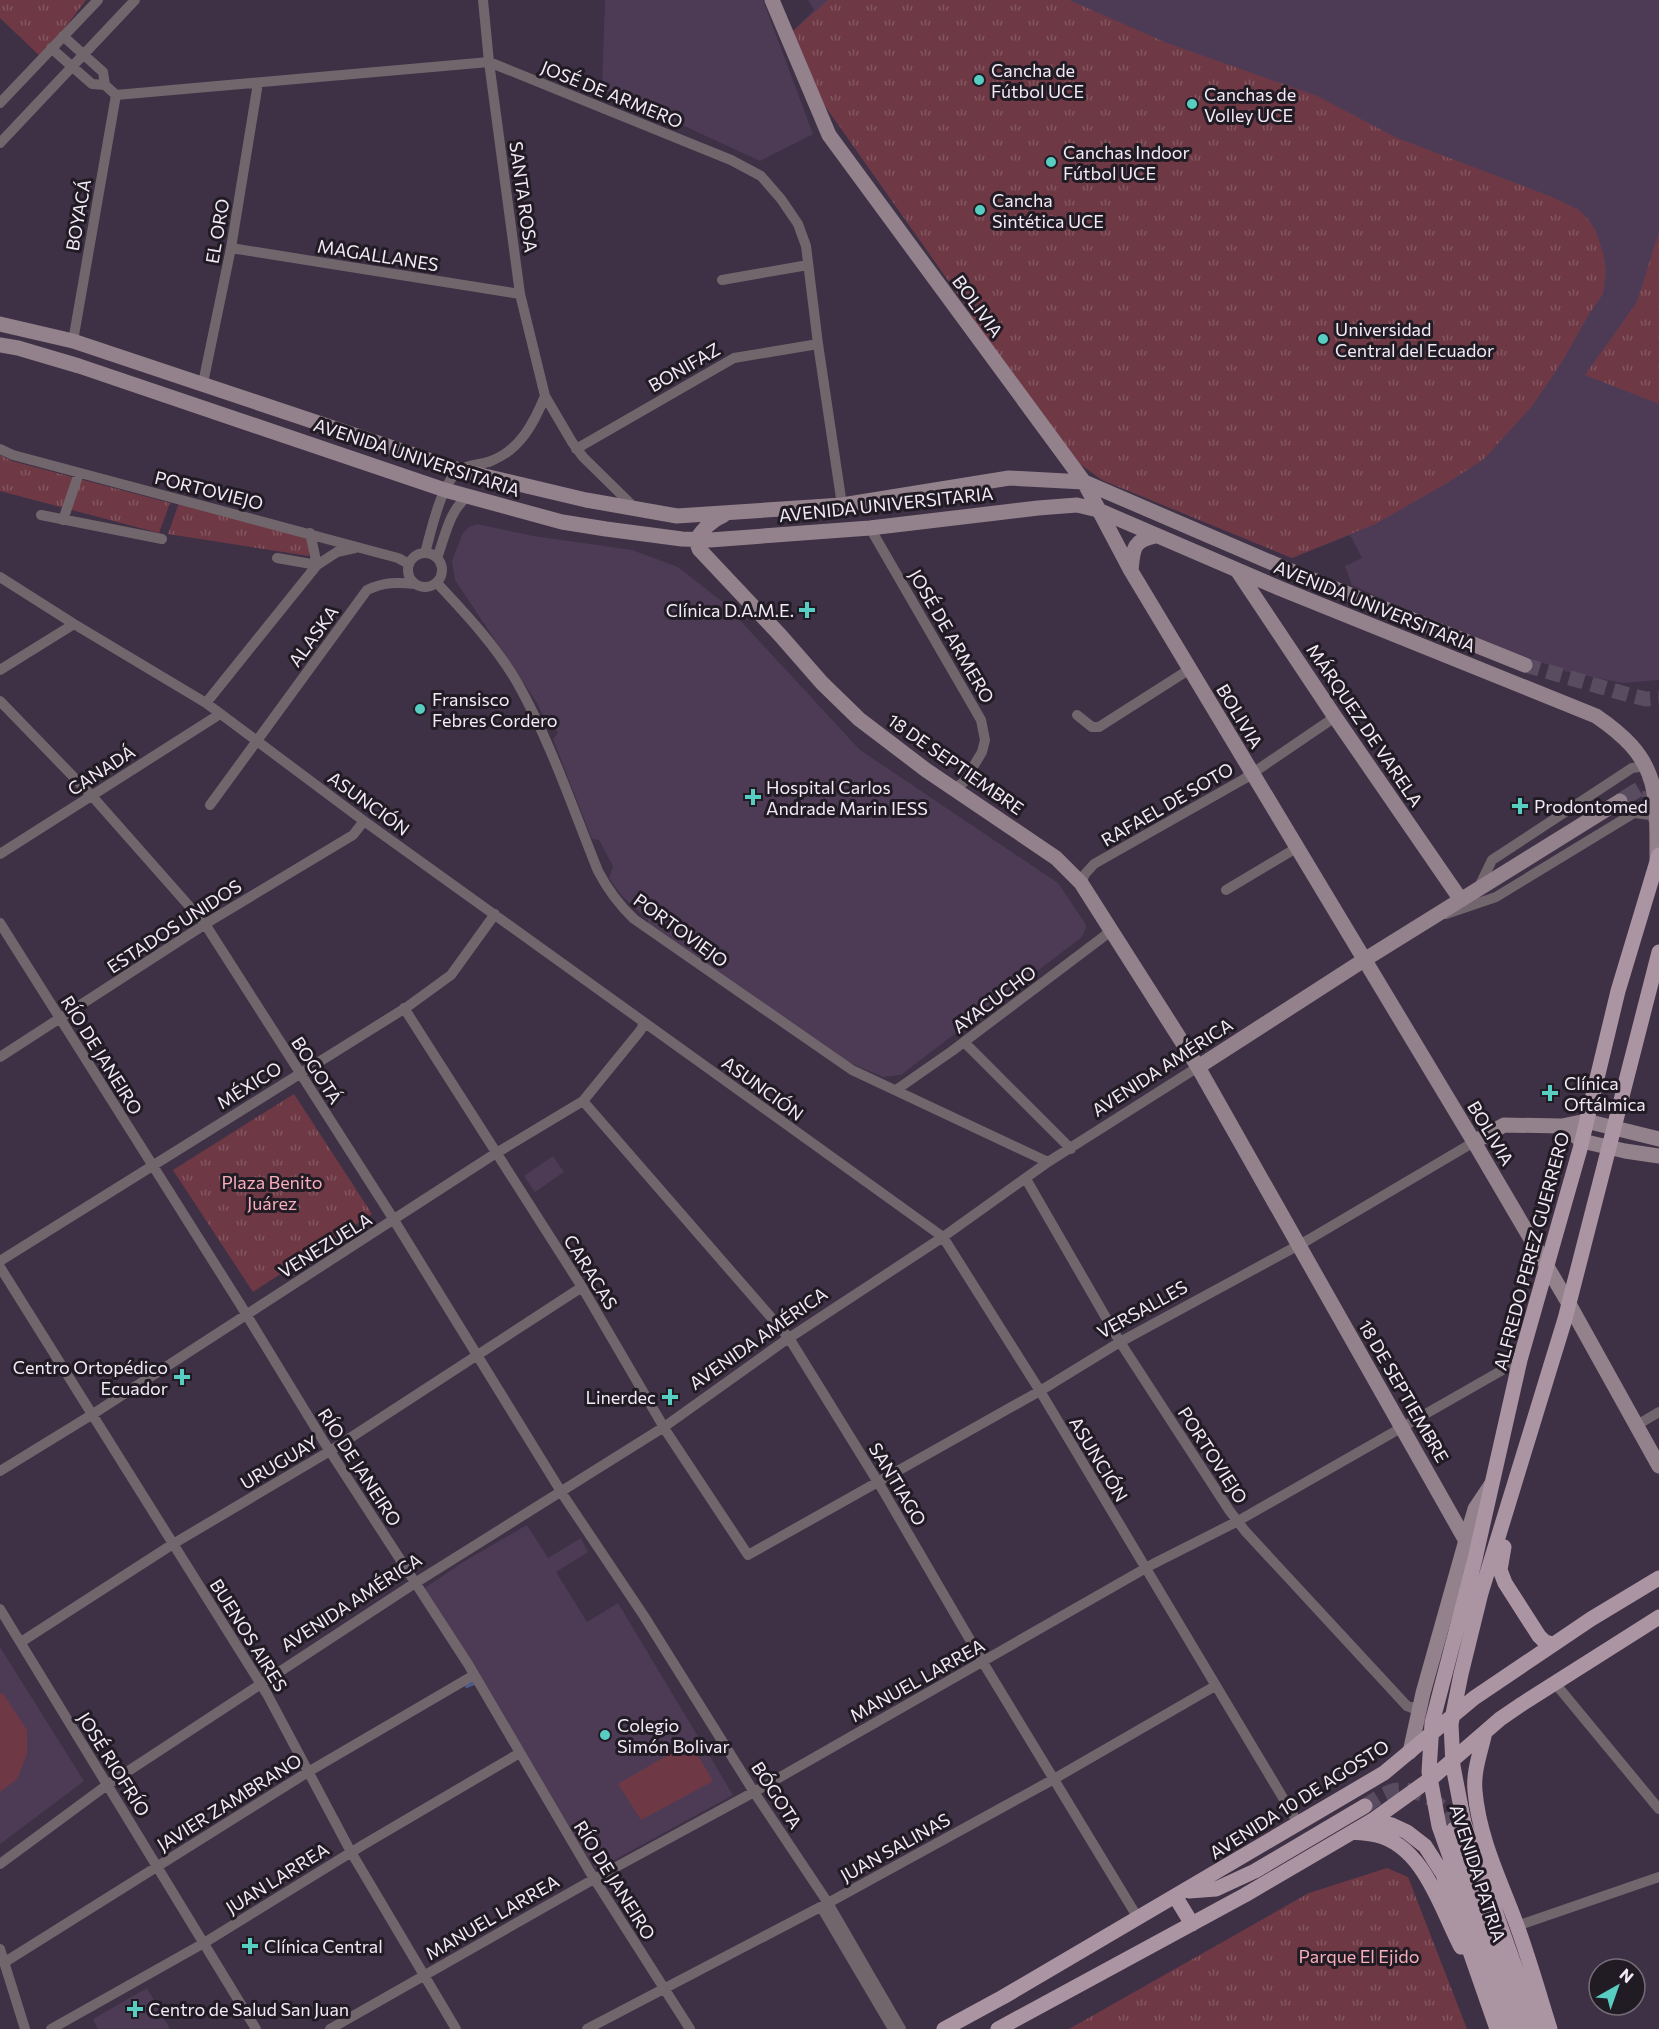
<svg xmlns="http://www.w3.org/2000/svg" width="1659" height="2029" viewBox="0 0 1659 2029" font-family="Commissioner,sans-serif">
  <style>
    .built { fill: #4d3b55 }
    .green { fill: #6e3945 }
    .park { fill: url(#park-tufts) }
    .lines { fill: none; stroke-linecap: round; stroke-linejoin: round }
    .stream { stroke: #4b5a8a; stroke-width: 4 }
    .secondary-tunnel { stroke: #594c60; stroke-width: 15; stroke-dasharray: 15 8; stroke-linecap: butt }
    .primary-tunnel { stroke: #594c60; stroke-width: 15; stroke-dasharray: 15 8; stroke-linecap: butt }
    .street { stroke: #72666d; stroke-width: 10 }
    .secondary { stroke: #93818c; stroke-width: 15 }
    .primary { stroke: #ac95a3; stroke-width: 15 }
    .poi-dot { fill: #57cec1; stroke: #211b24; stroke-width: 2 }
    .labels { text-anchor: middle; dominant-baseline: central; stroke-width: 6; stroke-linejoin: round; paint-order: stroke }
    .poi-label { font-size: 18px; fill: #f3eaf7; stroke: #211b24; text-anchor: start }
    .street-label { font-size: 18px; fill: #f3eaf7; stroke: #211b24 }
    .park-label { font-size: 18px; fill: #f8adbb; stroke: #211b24 }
  </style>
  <defs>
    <pattern id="park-tufts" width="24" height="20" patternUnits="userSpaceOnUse" patternTransform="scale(1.5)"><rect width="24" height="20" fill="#6e3945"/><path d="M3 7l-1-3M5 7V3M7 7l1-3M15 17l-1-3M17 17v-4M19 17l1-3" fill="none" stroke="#835661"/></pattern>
  </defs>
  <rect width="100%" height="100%" fill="#3e3045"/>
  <!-- built -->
  <path class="built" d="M605 0H763L813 134 760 161 602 88Z
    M808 0H1659V680L1623 683 1568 672 1441 626 1352 585 1345 566 1362 558 1350 535 1292 558 1102 480 994 352 962 300 825 106 791 33 814 10Z
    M477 524 533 536 632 550 678 567 724 603 860 750 1058 883 1085 923 1086 928 1082 937 901 1075 883 1077 846 1061 648 924V920L621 895 609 878 613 866 599 840 592 839 553 739 558 733 554 727 549 728 537 703 455 580 452 562 455 553 463 533 469 527Z
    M553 1156 564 1172 535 1192 524 1176Z
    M527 1525 548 1558 581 1538 588 1552 556 1572 587 1622 618 1603 733 1795 596 1870 422 1590 463 1562Z
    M0 1647 84 1781 0 1844Z
    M147 1988 170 2029H98L93 2019Z"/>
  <!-- green -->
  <path class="green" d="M0 1693 4 1695 27 1730V1754L17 1779 0 1792Z
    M690 1742 713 1781 641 1820 618 1784Z"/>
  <!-- park -->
  <path class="park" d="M0 0H86L42 58 0 18Z
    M828 0H1069L1167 43 1317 96 1397 138 1552 197 1579 210 1587 218 1596 231 1603 253 1606 271 1603 294 1589 314 1562 362 1532 406 1484 459 1447 483 1375 524 1292 558 1102 480 1077 462 994 352 962 300 825 106 804 69 791 33Z
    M1659 232V404L1585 375 1637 302Z
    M0 455 12 461 170 503 159 533 0 491Z
    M179 503 309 539V556L168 534Z
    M294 1094 372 1214 253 1292 173 1170Z
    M1387 1868 1408 1877 1467 2029H1069L1309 1893Z"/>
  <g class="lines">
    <!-- stream -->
    <path class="stream" d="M467 1686 477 1682"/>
    <!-- secondary-tunnel -->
    <path class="secondary-tunnel" d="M1525 665 1629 695 1646 699 1659 698
      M1620 801 1626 797 1659 800"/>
    <!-- primary-tunnel -->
    <path class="primary-tunnel" d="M1626 797 1659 777
      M1365 1806C1373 1801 1381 1795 1390 1792 1404 1786 1429 1794 1439 1805 1446 1811 1450 1822 1454 1829"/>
    <!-- street -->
    <path class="street" d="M483 0 489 62 520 294 545 396 572 442 583 457 635 508
      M63 36 103 72 105 85
      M51 48 92 84 105 85 116 95
      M116 95 489 62 731 160 761 176 781 199 798 224 806 246 818 344 842 505
      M0 103 98 0
      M0 143 135 0
      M231 248 520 294
      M722 280 808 265
      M73 341 116 95
      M203 383 231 248 258 83
      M0 449 13 455 398 558 409 564
      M576 449 734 358 818 344
      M41 515 162 539
      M63 520 79 473
      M870 528 981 720 985 740 982 752 964 782 958 786H949
      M310 533 317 565
      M408 570a17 17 0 1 1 34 0a17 17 0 1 1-34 0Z
      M425 553C431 532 441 482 460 470 469 464 481 465 491 461 520 450 534 423 545 396
      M277 558 317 565
      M437 558C445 537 449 511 467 497
      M0 577 74 624 206 703 364 821 943 1237 1040 1391 1298 1823
      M437 583C466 614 497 647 518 684 551 743 573 809 598 871 608 890 619 905 634 919L852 1070 1048 1162
      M0 670 74 624
      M0 701 92 796 205 924 389 1212 565 1498 644 1616 754 1792 828 1903 901 2029
      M206 703 317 565 337 552 355 548
      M1077 715 1092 727H1099L1190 669
      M210 805 367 590C384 582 396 582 415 584
      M0 854 220 714
      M1081 883 1085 874 1094 864 1244 779 1335 717
      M1478 889 1492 860 1632 768 1648 766
      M1226 890 1298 847
      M1446 914 1496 897 1634 813 1650 815 1657 824
      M0 923 240 1304 324 1442 468 1664 590 1872 690 2029
      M404 1008 582 1287 666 1431 748 1555 1040 1391 1120 1342 1308 1240 1474 1142
      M964 1042 1071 1149
      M0 1057 210 921 353 835 364 821
      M896 1090 952 1051 1111 931
      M583 1101 789 1338 881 1487 987 1669 1138 1918
      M1026 1179 1120 1342 1229 1510 1245 1531 1407 1706 1412 1708 1420 1705
      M0 1261 407 1007 451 975 495 914
      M0 1267 267 1694 351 1852 456 2029
      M1637 1425 1659 1412
      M0 1471 93 1414 493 1155 583 1101 640 1031 643 1026 642 1021
      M0 1609 256 2029
      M21 1642 173 1544 330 1451 582 1287
      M1554 1682 1659 1809
      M0 1864 107 1785 415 1583 664 1427 783 1342 943 1237 1048 1162 1198 1067
      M821 1907 893 2029
      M1517 1926 1659 1877
      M0 1949 25 2029
      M5 1962 308 1772 474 1675
      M51 2029 204 1943 363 1845 518 1754
      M330 2029 594 1879 754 1792 1153 1564 1238 1521 1520 1360
      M587 2029 828 1903 1054 1779 1215 1686"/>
    <!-- secondary -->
    <path class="secondary" d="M772 0 829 135 1084 482 1131 571 1474 1142 1569 1304 1659 1466
      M0 324 73 341 459 470 586 500 677 516 842 505 1009 478 1084 482 1298 574 1525 665
      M0 345 18 348 79 366 445 490 562 522 606 529 682 539 710 540 870 528 1038 508 1077 505 1098 510 1279 588 1596 716C1659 759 1657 788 1657 860
      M724 515C711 521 704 528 696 540L699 549 780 635 822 683 859 719 926 770 1056 858 1081 883 1198 1067 1475 1557
      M1237 570 1335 717 1461 900
      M1131 571C1133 551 1132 540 1155 536
      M1198 1067 1364 960 1620 801
      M1562 1126 1582 1141 1625 1151 1659 1156
      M1474 1142 1504 1125 1562 1126 1586 1121 1659 1139
      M1410 1752 1423 1693 1470 1526 1475 1509 1491 1485"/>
    <!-- primary -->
    <path class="primary" d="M1504 1547 1500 1570 1505 1583 1539 1636 1545 1642 1553 1644
      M1485 1732C1481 1751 1473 1771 1475 1791 1479 1838 1500 1880 1516 1923 1529 1958 1539 1994 1550 2029
      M1373 1820 1392 1825 1407 1832 1425 1846 1443 1874 1497 2029
      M1454 1829 1525 2029
      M1353 1832C1360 1833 1369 1833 1376 1835 1424 1846 1441 1909 1461 1947
      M1189 1891 1216 1889 1255 1871 1365 1806
      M1175 1896 1192 1924
      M944 2029 1003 1997 1384 1773 1474 1698 1591 1619 1659 1578
      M998 2029 1245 1895 1373 1820 1433 1777 1500 1719 1522 1704 1659 1617
      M1511 2029 1439 1826 1429 1772 1432 1723 1475 1559 1520 1360 1580 1149 1618 991 1659 855
      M1537 2029 1464 1823 1453 1766 1451 1724 1461 1674 1481 1593 1565 1319 1659 952"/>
  </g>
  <!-- markers -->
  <g class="poi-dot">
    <circle cx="979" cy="80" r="6"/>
    <circle cx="1192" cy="104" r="6"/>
    <circle cx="1051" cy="162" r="6"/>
    <circle cx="980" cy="210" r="6"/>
    <circle cx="1323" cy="339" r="6"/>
    <path d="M804 601h6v6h6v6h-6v6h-6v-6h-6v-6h6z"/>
    <circle cx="420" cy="709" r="6"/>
    <path d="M750 788h6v6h6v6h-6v6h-6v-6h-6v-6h6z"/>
    <path d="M1517 797h6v6h6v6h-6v6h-6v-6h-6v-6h6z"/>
    <path d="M1547 1084h6v6h6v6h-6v6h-6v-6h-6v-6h6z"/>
    <path d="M179 1368h6v6h6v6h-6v6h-6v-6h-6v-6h6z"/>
    <path d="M667 1388h6v6h6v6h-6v6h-6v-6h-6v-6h6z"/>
    <circle cx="605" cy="1735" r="6"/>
    <path d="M247 1937h6v6h6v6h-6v6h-6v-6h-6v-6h6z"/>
    <path d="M132 2000h6v6h6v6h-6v6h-6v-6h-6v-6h6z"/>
  </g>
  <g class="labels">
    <!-- poi labels -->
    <g class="poi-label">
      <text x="991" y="70">Cancha de<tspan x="991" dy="21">Fútbol UCE</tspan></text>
      <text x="1204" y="94">Canchas de<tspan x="1204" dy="21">Volley UCE</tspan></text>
      <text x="1063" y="152">Canchas Indoor<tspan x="1063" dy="21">Fútbol UCE</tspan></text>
      <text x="992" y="200">Cancha<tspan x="992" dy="21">Sintética UCE</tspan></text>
      <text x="1335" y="329">Universidad<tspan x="1335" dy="21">Central del Ecuador</tspan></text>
      <text x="794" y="610" text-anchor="end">Clínica D.A.M.E.</text>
      <text x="432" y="699">Fransisco<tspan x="432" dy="21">Febres Cordero</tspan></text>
      <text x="766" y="787">Hospital Carlos<tspan x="766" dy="21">Andrade Marin IESS</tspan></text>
      <text x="1534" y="806">Prodontomed</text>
      <text x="1564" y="1083">Clínica<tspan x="1564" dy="21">Oftálmica</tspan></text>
      <text x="168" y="1367" text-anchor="end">Centro Ortopédico<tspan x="168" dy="21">Ecuador</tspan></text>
      <text x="656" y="1397" text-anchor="end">Linerdec</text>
      <text x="617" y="1725">Colegio<tspan x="617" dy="21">Simón Bolivar</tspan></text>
      <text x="264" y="1946">Clínica Central</text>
      <text x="148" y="2009">Centro de Salud San Juan</text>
    </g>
    <!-- street labels -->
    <g class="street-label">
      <text transform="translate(612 94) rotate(22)">JOSÉ DE ARMERO</text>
      <text transform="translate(524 197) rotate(82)">SANTA ROSA</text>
      <text transform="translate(78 215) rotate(-80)">BOYACÁ</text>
      <text transform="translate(217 231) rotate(-80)">EL ORO</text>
      <text transform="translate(378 255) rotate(9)">MAGALLANES</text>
      <text transform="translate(978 306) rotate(54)">BOLIVIA</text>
      <text transform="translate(684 367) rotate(-30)">BONIFAZ</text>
      <text transform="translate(417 457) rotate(18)">AVENIDA UNIVERSITARIA</text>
      <text transform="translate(209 490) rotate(14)">PORTOVIEJO</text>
      <text transform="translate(886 504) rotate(-6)">AVENIDA UNIVERSITARIA</text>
      <text transform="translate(1375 606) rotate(22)">AVENIDA UNIVERSITARIA</text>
      <text transform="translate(313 636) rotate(-54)">ALASKA</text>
      <text transform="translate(952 636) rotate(60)">JOSÉ DE ARMERO</text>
      <text transform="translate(1240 716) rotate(59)">BOLIVIA</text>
      <text transform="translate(1365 725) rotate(56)">MÁRQUEZ DE VARELA</text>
      <text transform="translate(956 764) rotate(35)">18 DE SEPTIEMBRE</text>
      <text transform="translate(101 770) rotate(-33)">CANADÁ</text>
      <text transform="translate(369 803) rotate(36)">ASUNCIÓN</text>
      <text transform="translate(1167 804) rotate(-30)">RAFAEL DE SOTO</text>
      <text transform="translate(174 926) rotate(-33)">ESTADOS UNIDOS</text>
      <text transform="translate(681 930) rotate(36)">PORTOVIEJO</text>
      <text transform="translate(994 999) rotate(-37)">AYACUCHO</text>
      <text transform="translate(102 1055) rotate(58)">RÍO DE JANEIRO</text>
      <text transform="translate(1162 1067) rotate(-33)">AVENIDA AMÉRICA</text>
      <text transform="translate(317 1070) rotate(57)">BOGOTÁ</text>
      <text transform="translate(249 1085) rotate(-32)">MÉXICO</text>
      <text transform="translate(763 1088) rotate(36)">ASUNCIÓN</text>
      <text transform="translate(1491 1133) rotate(59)">BOLIVIA</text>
      <text transform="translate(325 1245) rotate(-32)">VENEZUELA</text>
      <text transform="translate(1531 1251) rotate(-75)">ALFREDO PEREZ GUERRERO</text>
      <text transform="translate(591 1272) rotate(58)">CARACAS</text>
      <text transform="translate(1142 1309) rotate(-29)">VERSALLES</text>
      <text transform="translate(758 1338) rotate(-35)">AVENIDA AMÉRICA</text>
      <text transform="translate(1404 1391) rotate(60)">18 DE SEPTIEMBRE</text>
      <text transform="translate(1213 1455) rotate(57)">PORTOVIEJO</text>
      <text transform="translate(1099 1459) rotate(59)">ASUNCIÓN</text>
      <text transform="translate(279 1462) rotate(-31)">URUGUAY</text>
      <text transform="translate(360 1467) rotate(57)">RÍO DE JANEIRO</text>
      <text transform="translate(898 1484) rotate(59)">SANTIAGO</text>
      <text transform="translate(351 1602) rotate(-33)">AVENIDA AMÉRICA</text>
      <text transform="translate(249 1635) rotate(58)">BUENOS AIRES</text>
      <text transform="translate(917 1680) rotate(-29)">MANUEL LARREA</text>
      <text transform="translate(114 1764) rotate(58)">JOSÉ RIOFRÍO</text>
      <text transform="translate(777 1795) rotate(57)">BÓGOTA</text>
      <text transform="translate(1299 1799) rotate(-32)">AVENIDA 10 DE AGOSTO</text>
      <text transform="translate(229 1802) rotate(-32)">JAVIER ZAMBRANO</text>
      <text transform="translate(895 1847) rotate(-29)">JUAN SALINAS</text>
      <text transform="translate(1478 1873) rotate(72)">AVENIDA PATRIA</text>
      <text transform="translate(277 1878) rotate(-32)">JUAN LARREA</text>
      <text transform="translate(615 1880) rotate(58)">RÍO DE JANEIRO</text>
      <text transform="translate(492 1917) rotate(-30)">MANUEL LARREA</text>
    </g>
    <!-- park labels -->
    <g class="park-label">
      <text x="272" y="1182">Plaza Benito<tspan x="272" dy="21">Juárez</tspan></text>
      <text x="1359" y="1956">Parque El Ejido</text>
    </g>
  </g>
  <!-- north arrow -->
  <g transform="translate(1617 1987) rotate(40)"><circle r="28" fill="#211b24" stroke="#756e78" stroke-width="1.5"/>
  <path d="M0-4.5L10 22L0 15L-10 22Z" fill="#57cec1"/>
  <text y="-9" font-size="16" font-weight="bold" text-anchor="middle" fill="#f3eaf7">N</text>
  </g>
</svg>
